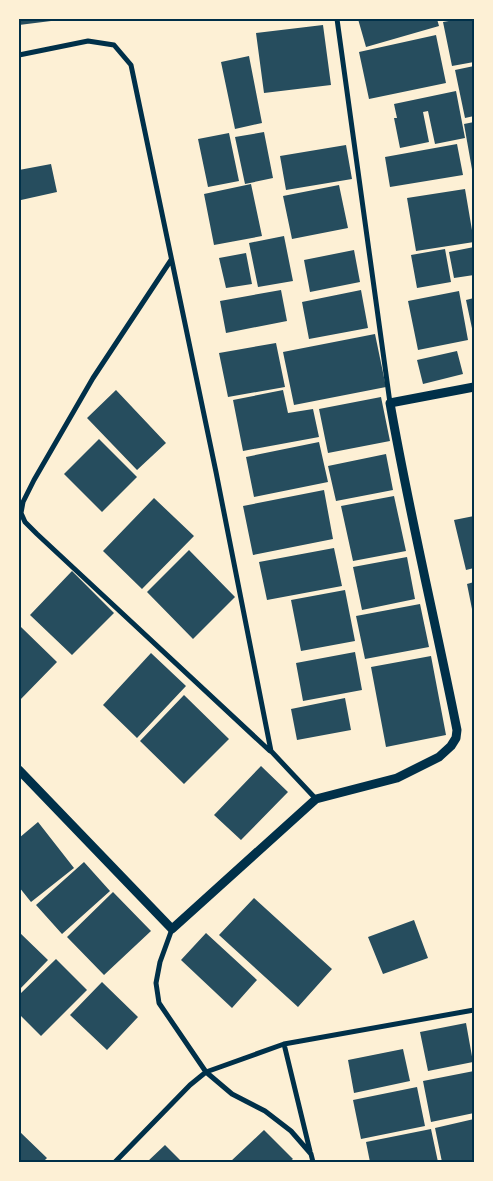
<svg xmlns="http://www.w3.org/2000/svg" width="493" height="1181" viewBox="0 0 493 1181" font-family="Signika,sans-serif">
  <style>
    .building { fill: #264d5e }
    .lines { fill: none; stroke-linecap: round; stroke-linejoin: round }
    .minor { stroke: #003049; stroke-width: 5 }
    .tertiary { stroke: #003049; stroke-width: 9 }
    .neatline { fill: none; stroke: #003049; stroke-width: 2 }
  </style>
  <rect width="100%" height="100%" fill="#fdf0d5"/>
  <!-- building -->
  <path class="building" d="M19 19H51V21L19 25Z
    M358 19H437L439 26 366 47Z
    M460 19H473L474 26V62L452 66 443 22Z
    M323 25 331 85 264 93 256 33Z
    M436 35 446 83 369 99 359 52Z
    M249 56 262 123 235 129 221 62Z
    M474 66V116L465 118 455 70Z
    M456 91 465 138 435 144 428 111 423 112 429 142 400 148 394 118H397L394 104Z
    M474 122V175H473L464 124Z
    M264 132 273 178 245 184 235 137Z
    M229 133 239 181 208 187 198 139Z
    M457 144 463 175 390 187 385 157Z
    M346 145 352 179 286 190 280 156Z
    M51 164 57 192 21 200 19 186V170Z
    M251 184 262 236 214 245 204 194Z
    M339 185 348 228 292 239 283 196Z
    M465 189 474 242 416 251 407 198Z
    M284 236 293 281 258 287 249 243Z
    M474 247V275L454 278 449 252Z
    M445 249 451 282 417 288 411 255Z
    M354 250 360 282 310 292 304 260Z
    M246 253 252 284 226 288 219 258Z
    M281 290 287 321 226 333 220 301Z
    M361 290 368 328 309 339 302 302Z
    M459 291 468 340 418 350 408 301Z
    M474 298V333H473L466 300Z
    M375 334 386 387 294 405 283 352Z
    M276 343 285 387 228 397 219 353Z
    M457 351 463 374 423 384 417 360Z
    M116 390 166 443 137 470 87 418Z
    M283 390 288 413 313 409 319 437 243 451 233 400Z
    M381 397 390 441 328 453 319 409Z
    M99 439 137 477 102 512 64 474Z
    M319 442 328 482 254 497 246 457Z
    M386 454 393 490 336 501 328 466Z
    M324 490 333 539 253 555 243 506Z
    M394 496 406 551 353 561 341 506Z
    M154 498 194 536 142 589 103 551Z
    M474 516V568L466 570 454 520Z
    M334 548 342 586 267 600 259 562Z
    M189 550 235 597 193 639 147 592Z
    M407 557 415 599 362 610 353 567Z
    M72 571 114 613 72 655 30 615Z
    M474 582V614H473L467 584Z
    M345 590 355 641 301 651 291 600Z
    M420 604 429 647 365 659 356 616Z
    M21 627 57 662 19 701V629Z
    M355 652 362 690 303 701 296 663Z
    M151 653 186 686 137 738 103 705Z
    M431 656 446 735 386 747 371 667Z
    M184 695 229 739 184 784 140 741Z
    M345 698 351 730 297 740 291 709Z
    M261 766 288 792 241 840 214 815Z
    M38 822 74 868 31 902 19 887V838Z
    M84 862 110 891 62 934 36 905Z
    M113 892 151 931 104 975 67 937Z
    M254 898 332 969 298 1007 219 935Z
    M414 920 428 958 383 974 368 937Z
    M19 932 48 960 19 990Z
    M206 933 257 980 232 1008 181 960Z
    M56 959 87 990 41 1036 19 1014V995Z
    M102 982 138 1017 107 1050 70 1015Z
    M466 1023 473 1062 428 1071 420 1032Z
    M403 1049 410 1081 354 1093 348 1060Z
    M474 1071V1113L431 1122 423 1081Z
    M417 1087 425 1126 361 1139 353 1100Z
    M474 1119V1162H442L435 1128Z
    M431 1129 438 1162H370L366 1142Z
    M264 1130 293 1159 289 1162H230Z
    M19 1131 47 1158 43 1162H19Z
    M165 1145 182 1162H147Z"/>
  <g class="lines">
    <!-- minor -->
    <path class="minor" d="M337 19 390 403
      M19 55 88 41 114 45 131 65 216 472 271 751 316 799
      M171 260 93 378 34 480 23 502 21 513 25 522 37 534 270 751
      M172 929 160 962 156 983 159 1003 206 1072 232 1094 265 1111 291 1131 311 1154 313 1162
      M284 1044 310 1151
      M115 1162 190 1085 206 1072 284 1044 474 1010"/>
    <!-- tertiary -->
    <path class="tertiary" d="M19 770 172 929 316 799 397 778 439 757 451 746 456 738 457 730C435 620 409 512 390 403L474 387"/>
  </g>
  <!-- border -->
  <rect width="493" height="1181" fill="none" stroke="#fdf0d5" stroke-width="40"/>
  <rect x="20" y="20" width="453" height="1141" class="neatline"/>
</svg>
